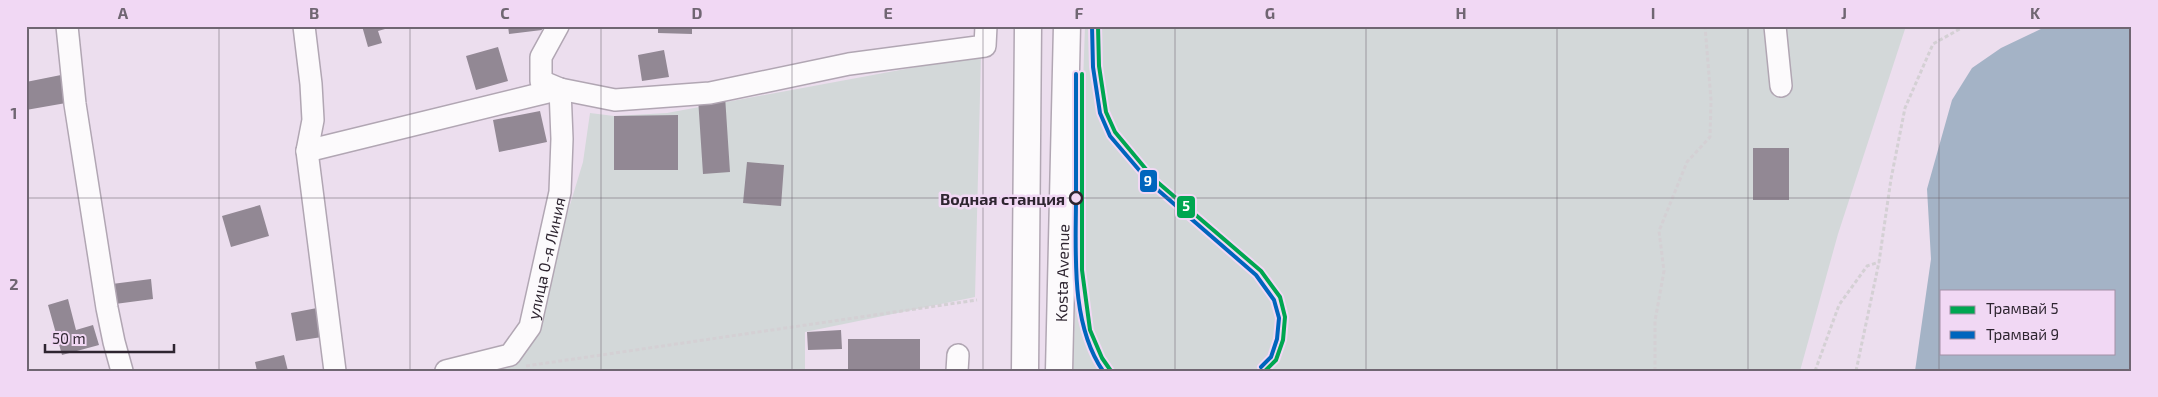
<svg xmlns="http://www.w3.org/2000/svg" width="2158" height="397" viewBox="0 0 2158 397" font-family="'Exo 2',sans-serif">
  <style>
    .green { fill: #d3d8d9 }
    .water { fill: #a4b3c6; fill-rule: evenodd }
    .building { fill: #928894 }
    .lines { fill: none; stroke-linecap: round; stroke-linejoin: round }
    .minor-casing { stroke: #b1a6b3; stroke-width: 24 }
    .major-casing { stroke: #b1a6b3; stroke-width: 29 }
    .path { stroke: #d4d0d4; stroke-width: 3; stroke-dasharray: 4 2.5; stroke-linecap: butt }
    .minor { stroke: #fcfafc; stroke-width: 21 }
    .major { stroke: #fcfafc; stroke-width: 26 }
    .tram-1-casing { stroke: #f1d8f4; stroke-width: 8 }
    .tram-2-casing { stroke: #f1d8f4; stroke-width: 8 }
    .tram-1 { stroke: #00a651; stroke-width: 4 }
    .tram-2 { stroke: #0065bd; stroke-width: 4 }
    .grid { fill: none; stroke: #706672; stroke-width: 1; stroke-opacity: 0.55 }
    .stop-dot { fill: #f1d8f4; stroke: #2e2530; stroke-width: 2.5 }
    .labels { text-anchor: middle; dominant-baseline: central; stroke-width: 5; stroke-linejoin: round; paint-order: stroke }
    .stop-label { font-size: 16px; font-weight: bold; fill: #2e2530; stroke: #f1d8f4; text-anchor: end }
    .street-label { font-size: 16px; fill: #2e2530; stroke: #f1d8f4 }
    .line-badge { stroke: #f1d8f4; stroke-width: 2 }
    .badge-label { font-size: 14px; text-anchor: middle; font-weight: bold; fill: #fff }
    .neatline { fill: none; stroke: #706672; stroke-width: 2 }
    .grid-label { font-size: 16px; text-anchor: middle; font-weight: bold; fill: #706672 }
  </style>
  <rect width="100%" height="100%" fill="#ecdeee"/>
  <!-- green -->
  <path class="green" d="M1085 26H1906L1838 234 1800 371H1073Z
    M981 55 975 297 805 332V371H455L526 350 583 162 590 113 614 116 667 113Z"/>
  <!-- water -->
  <path class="water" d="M2047 26H2132V371H1915L1931 259 1927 189 1952 100 1972 68 2001 48ZM1942 291H2114V353H1942Z"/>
  <!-- building -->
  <path class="building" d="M362 26H392V27L378 31 382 43 368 47Z
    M508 26H541L542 30 509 34Z
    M658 26H692V34L658 33Z
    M498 47 508 81 476 90 466 56Z
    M664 50 669 77 642 81 638 55Z
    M61 75 66 103 26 110V82Z
    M725 96 730 172 703 174 698 98Z
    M540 111 547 142 499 152 493 120Z
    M678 115V170H614V116Z
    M1753 148H1789V200H1753Z
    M747 162 784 165 781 206 743 203Z
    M260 205 269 236 231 247 222 216Z
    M151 279 153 299 115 304 112 284Z
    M68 299 76 330 93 325 99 345 62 355 48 305Z
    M317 308 322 337 296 341 291 313Z
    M841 330 842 349 808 350 807 332Z
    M848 339H920V371H848Z
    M284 355 288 371H257L255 362Z"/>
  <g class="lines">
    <!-- minor casing -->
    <g class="minor-casing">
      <g id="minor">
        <path d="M67 26 75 104 107 308 114 342 122 371"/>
        <path d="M304 26 311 84 313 120 307 151 335 371"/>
        <path d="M558 26 541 57V81L560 89 615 100 710 93 849 64 985 46 986 26"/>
        <path d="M1775 26 1781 86"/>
        <path d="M307 151 560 89"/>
        <path id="s1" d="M446 371 510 355 530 327 560 192 562 139 560 89"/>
        <path d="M957 371 958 355"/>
      </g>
    </g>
    <!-- major casing -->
    <g class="major-casing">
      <g id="major">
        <path d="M1025 371 1028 26"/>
        <path id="s2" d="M1059 371 1067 26"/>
      </g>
    </g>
    <!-- path -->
    <path class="path" d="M526 366 977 300
      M1655 371V321L1664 271 1659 231 1687 162 1710 137 1711 100 1705 26
      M1815 371 1839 305 1867 266 1879 262
      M1856 371 1879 262 1891 179 1905 108 1933 44 1965 26"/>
    <!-- minor -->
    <use href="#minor" class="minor"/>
    <!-- major -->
    <use href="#major" class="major"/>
    <!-- tram-1 casing -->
    <g class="tram-1-casing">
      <path id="tram-1" d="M1098 26 1099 66 1106 112 1115 132 1155 180 1261 271 1280 297 1285 317 1283 340 1276 360 1265 371
        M1082 74V270L1090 330 1102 358 1111 371"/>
    </g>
    <!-- tram-2 casing -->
    <g class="tram-2-casing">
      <path id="tram-2" d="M1092 26 1093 67 1100 113 1110 136 1151 184 1256 275 1274 300 1279 318 1277 339 1271 357 1261 367
        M1076 74C1076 115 1076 156 1076 196 1076 252 1070 323 1103 371"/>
    </g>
    <!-- tram-1 -->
    <use href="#tram-1" class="tram-1"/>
    <!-- tram-2 -->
    <use href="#tram-2" class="tram-2"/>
  </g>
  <!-- grid -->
  <path class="grid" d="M219 26V371M410 26V371M601 26V371M792 26V371M983 26V371M1175 26V371M1366 26V371M1557 26V371M1748 26V371M1939 26V371M26 198H2132"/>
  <!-- markers -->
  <circle class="stop-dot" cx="1076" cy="198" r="6"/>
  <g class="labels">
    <!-- stop labels -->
    <g class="stop-label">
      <text x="1065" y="198">Водная станция</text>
    </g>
    <!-- street labels -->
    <g class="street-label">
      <text stroke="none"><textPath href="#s1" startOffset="171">улица 0-я Линия</textPath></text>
      <text stroke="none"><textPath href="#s2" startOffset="98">Kosta Avenue</textPath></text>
    </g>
  </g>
  <g class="line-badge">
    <rect x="1139" y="169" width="19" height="24" rx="5" fill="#0065bd"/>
    <rect x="1176" y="195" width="20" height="24" rx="5" fill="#00a651"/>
  </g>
  <g class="badge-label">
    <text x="1148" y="186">9</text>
    <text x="1186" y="211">5</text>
  </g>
  <!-- border -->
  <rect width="2158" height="397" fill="none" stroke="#f1d8f4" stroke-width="55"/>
  <!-- legend -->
  <rect x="1940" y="290" width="175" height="65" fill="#f1d8f4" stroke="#a390a6"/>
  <rect x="1950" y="306" width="25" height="8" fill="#00a651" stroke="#a390a6"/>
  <text x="1986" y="314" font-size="15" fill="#2e2530">Трамвай 5</text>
  <rect x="1950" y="331" width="25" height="8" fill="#0065bd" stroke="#a390a6"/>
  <text x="1986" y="340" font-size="15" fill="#2e2530">Трамвай 9</text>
  <!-- scale -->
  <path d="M45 344v8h129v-8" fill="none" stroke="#2e2530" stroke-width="2.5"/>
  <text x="52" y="344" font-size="15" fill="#2e2530" stroke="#f1d8f4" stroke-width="4" paint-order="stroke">50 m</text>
  <rect x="28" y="28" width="2102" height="342" class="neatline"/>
  <g class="grid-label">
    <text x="123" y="19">A</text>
    <text x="314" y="19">B</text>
    <text x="505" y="19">C</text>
    <text x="697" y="19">D</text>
    <text x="888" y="19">E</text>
    <text x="1079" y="19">F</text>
    <text x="1270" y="19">G</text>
    <text x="1461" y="19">H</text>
    <text x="1653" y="19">I</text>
    <text x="1844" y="19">J</text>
    <text x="2035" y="19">K</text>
    <text x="14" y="119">1</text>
    <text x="14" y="290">2</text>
  </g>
</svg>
